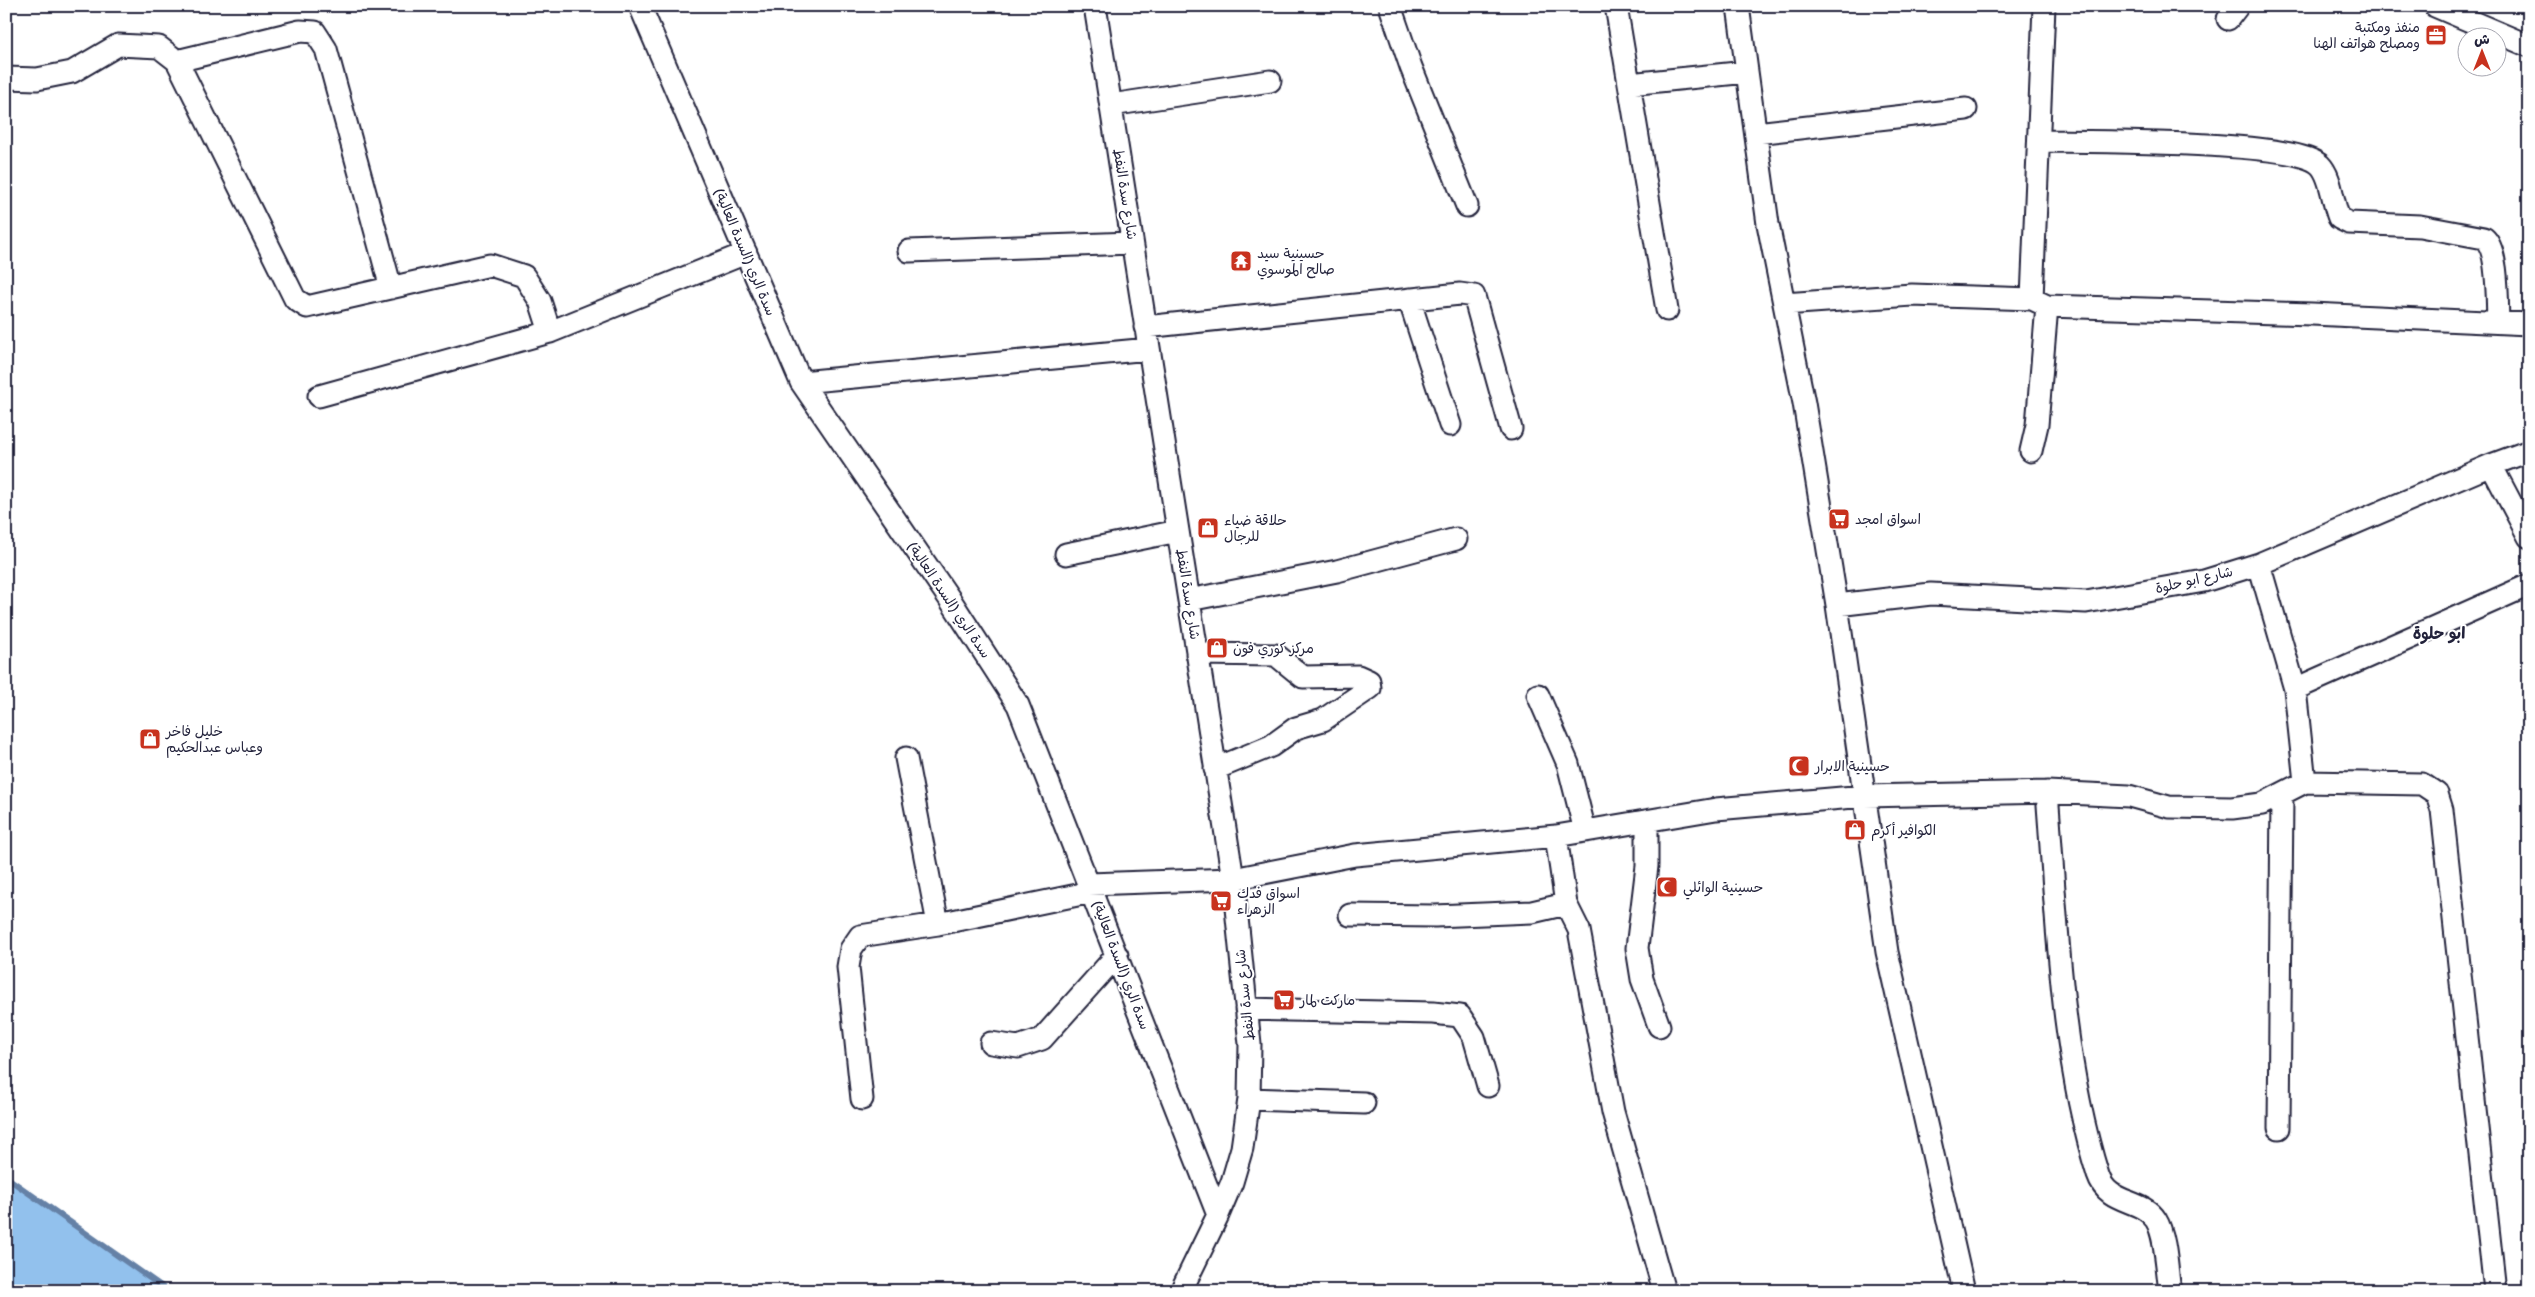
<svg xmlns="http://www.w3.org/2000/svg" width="2535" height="1297" viewBox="0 0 2535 1297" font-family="'Balsamiq Sans','Playpen Sans Arabic',sans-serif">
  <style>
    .water { fill: #92c1ed; stroke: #6581a6 }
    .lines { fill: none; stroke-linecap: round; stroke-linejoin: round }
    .stream { stroke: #6581a6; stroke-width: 6 }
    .minor-casing { stroke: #22223b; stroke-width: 25 }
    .minor { stroke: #fff; stroke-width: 21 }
    .labels { text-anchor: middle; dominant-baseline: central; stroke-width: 4; stroke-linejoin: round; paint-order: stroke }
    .poi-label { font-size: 14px; fill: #22223b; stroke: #fff; text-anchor: start }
    .street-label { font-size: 14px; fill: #22223b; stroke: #fff }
    .quarter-label { font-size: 16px; font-weight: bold; fill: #22223b; stroke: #fff }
  </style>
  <rect width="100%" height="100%" fill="#fff"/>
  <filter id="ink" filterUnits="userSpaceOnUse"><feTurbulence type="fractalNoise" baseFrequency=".02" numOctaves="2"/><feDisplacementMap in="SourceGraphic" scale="10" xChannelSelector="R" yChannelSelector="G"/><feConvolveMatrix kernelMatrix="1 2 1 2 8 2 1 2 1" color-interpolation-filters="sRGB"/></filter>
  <g filter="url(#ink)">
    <!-- water -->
    <path class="water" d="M6 1177 168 1291H6Z"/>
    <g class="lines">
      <!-- stream -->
      <path class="stream" d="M6 1177 168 1291"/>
      <!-- minor casing -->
      <g class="minor-casing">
        <path id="minor" d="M640 6 801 382 949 598 1018 705 1218 1215
          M1095 6 1233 879 1250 1044 1249 1099 1242 1148 1232 1182 1218 1215 1181 1291
          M1390 6 1411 67 1467 206
          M1616 6 1667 310
          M1738 6 1768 224 1804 403 1837 605 1887 952 1964 1291
          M2435 6 2529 46
          M2228 19 2238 6
          M177 61 300 31 315 32 326 49 391 288
          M6 78 37 79 72 72 118 45 159 47 177 61 295 299 307 307 490 265 524 276 540 301 550 332
          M1629 84 1747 72
          M1111 105 1270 81
          M1756 133 1966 109
          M2039 141C2085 142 2295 140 2320 165 2332 177 2332 202 2339 218L2349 223 2420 226 2484 238C2499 250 2497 303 2498 322
          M909 251 1132 243
          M1409 299 1450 425
          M2032 299 2044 6
          M1784 304 1912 295 2032 299 2047 306 2312 314 2529 324
          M1145 327 1460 294 1474 296 1511 429
          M801 382 1149 349
          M319 396 550 332 746 253
          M2031 451 2037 425 2047 306
          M2491 465 2529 537
          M1066 554 1178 531
          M2259 564 2295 689 2305 782
          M1189 600 1337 571 1456 539
          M1837 605 1931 594 2086 602 2204 581 2259 564 2491 465 2529 451
          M1197 654 1276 655 1303 677 1358 676 1369 681 1370 688 1323 720 1296 728 1271 746 1215 769
          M2295 689 2529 585
          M1538 695 1568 764 1585 831
          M906 758 938 924
          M2047 792C2057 918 2060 1053 2098 1175 2108 1206 2141 1197 2156 1220 2166 1236 2167 1272 2170 1291
          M1647 821V866L1637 948 1642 979 1659 1026
          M1556 836 1566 904 1579 930 1613 1112 1664 1291
          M1089 884 1233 879 1355 855 1556 836 1716 809 1865 796 2047 792 2129 796 2169 807 2232 808 2262 804 2305 782 2422 784 2437 794 2442 810 2495 1291
          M1350 915 1435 916 1532 912 1566 904
          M1246 1009 1433 1013 1460 1016 1474 1037 1488 1086
          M991 1043 1018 1047 1042 1039 1117 955
          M862 1099 848 967 851 949 860 936 938 924 1092 892
          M1249 1099 1364 1103
          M2279 1128 2282 796"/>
      </g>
      <!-- minor -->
      <use href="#minor" class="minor"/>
    </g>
  </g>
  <!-- icons -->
  <defs>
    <g id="office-square" transform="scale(1.125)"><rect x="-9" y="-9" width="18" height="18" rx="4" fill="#c8321e" stroke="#fff"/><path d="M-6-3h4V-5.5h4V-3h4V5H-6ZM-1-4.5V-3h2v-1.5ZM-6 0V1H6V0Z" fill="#fff"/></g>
    <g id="temple-square" transform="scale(1.125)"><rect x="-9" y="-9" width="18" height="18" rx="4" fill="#c8321e" stroke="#fff"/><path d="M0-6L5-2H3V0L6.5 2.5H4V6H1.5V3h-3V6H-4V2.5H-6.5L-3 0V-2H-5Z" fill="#fff"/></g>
    <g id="supermarket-square" transform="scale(1.125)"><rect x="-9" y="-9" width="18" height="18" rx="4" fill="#c8321e" stroke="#fff"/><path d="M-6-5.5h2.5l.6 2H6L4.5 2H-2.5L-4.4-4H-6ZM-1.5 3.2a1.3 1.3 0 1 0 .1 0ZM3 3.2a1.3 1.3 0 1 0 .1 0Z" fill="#fff"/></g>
    <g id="shop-square" transform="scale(1.125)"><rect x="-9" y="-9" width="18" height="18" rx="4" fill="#c8321e" stroke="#fff"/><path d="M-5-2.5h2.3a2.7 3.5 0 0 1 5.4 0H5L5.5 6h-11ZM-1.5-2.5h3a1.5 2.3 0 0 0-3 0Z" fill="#fff"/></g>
    <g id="mosque-square" transform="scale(1.125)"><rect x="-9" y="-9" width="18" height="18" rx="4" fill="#c8321e" stroke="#fff"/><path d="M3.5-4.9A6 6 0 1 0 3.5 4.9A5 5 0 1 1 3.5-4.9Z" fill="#fff"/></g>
  </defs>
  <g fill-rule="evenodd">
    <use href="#office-square" x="2436" y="35"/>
    <use href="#temple-square" x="1241" y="261"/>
    <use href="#supermarket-square" x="1839" y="519"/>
    <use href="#shop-square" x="1208" y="528"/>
    <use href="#shop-square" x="1217" y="648"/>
    <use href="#shop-square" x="150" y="739"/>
    <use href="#mosque-square" x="1799" y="766"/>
    <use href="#shop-square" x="1855" y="830"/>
    <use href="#mosque-square" x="1667" y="887"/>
    <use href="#supermarket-square" x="1221" y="901"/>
    <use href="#supermarket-square" x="1284" y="1000"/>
  </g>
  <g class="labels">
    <!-- poi labels -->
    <g class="poi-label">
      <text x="2420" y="27" text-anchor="end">منفذ ومكتبة<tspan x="2420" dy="16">ومصلح هواتف الهنا</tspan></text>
      <text x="1257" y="253">حسينية سيد<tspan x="1257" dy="16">صالح الموسوي</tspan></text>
      <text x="1855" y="519">اسواق امجد</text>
      <text x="1224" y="520">حلاقة ضياء<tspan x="1224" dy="16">للرجال</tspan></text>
      <text x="1233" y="648">مركز كوري فون</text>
      <text x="166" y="731">خليل فاخر<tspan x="166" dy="16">وعباس عبدالحكيم</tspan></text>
      <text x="1815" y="766">حسينية الابرار</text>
      <text x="1871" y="830">الكوافير أكرم</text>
      <text x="1683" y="887">حسينية الوائلي</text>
      <text x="1237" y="893">اسواق فدك<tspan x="1237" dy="16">الزهراء</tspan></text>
      <text x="1300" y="1000">ماركت لمار</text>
    </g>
    <!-- street labels -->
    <g class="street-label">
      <text transform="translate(1125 194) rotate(81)">شارع سدة النفط</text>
      <text transform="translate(745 252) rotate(67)">سدة الري (السدة العالية)</text>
      <text transform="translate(2194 580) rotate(-13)">شارع ابو حلوة</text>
      <text transform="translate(1188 594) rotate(81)">شارع سدة النفط</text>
      <text transform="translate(949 600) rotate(56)">سدة الري (السدة العالية)</text>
      <text transform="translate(1121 965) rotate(69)">سدة الري (السدة العالية)</text>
      <text transform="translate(1245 995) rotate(-96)">شارع سدة النفط</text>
    </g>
    <!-- quarter labels -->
    <g class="quarter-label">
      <text x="2439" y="634">ابو حلوة</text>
    </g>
  </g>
  <!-- margin -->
  <rect width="2535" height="1297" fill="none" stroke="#fff" stroke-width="25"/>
  <rect x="12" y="12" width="2510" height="1272" fill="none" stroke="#22223b" stroke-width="2" filter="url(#ink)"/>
  <!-- north arrow -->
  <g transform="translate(2482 52)"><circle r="24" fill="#ffffff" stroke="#a7a7b1"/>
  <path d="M0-4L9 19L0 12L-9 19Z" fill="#c8321e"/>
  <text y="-8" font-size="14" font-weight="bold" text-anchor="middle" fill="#22223b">ش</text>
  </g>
</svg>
